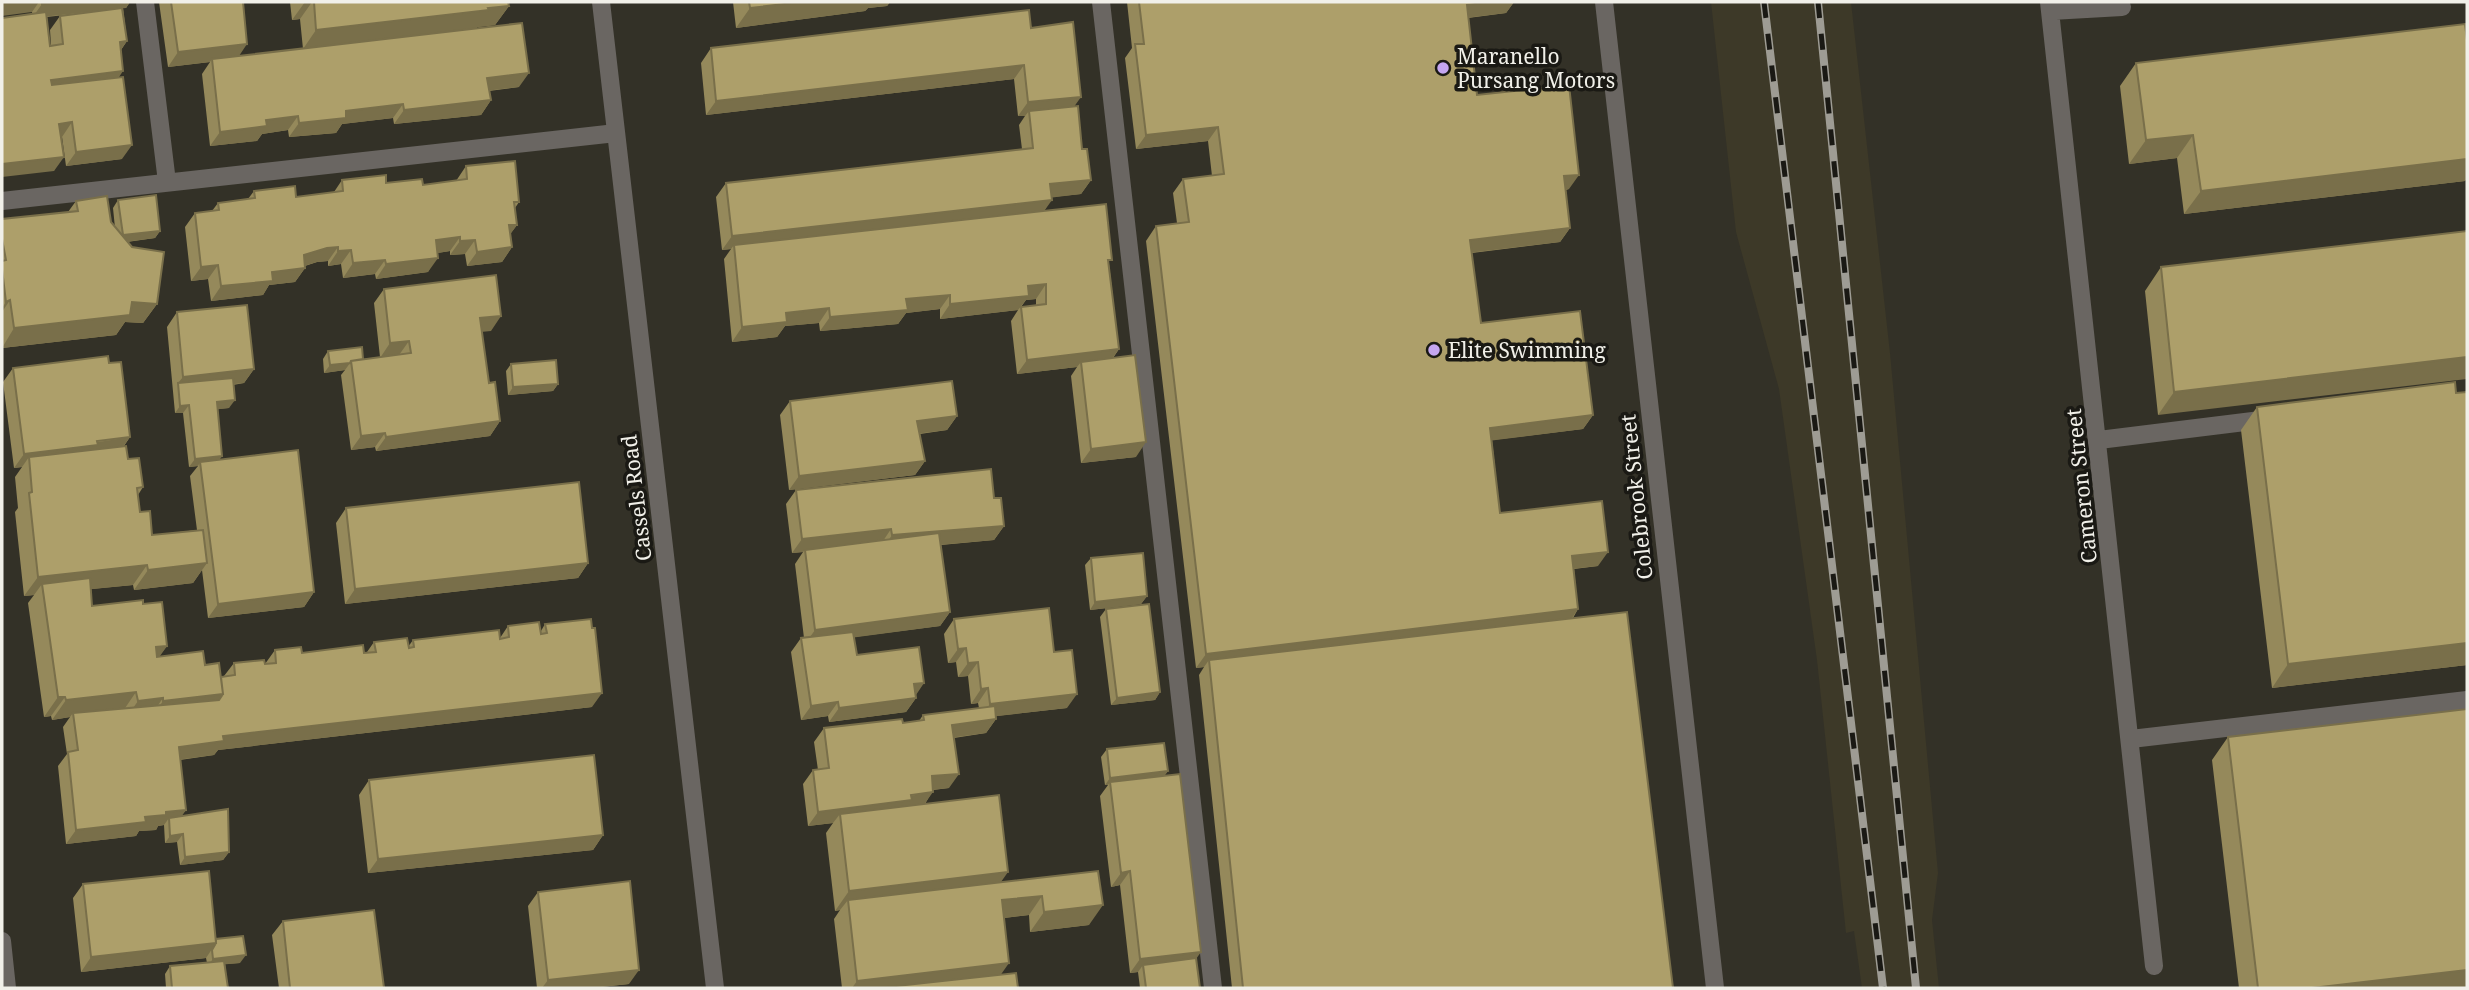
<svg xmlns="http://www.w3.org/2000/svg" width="2469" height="990" viewBox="0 0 2469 990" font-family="'Noto Serif',serif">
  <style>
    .built { fill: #3d3928 }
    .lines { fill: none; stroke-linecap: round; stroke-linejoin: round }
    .minor { stroke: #6a6662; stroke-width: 18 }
    .rail-casing { stroke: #9e9c94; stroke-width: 8 }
    .rail { stroke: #1a1914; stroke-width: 5; stroke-dasharray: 16; stroke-linecap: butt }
    .wall { fill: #95895b; fill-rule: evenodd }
    .shaded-wall { fill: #796f4a }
    .building { fill: #ad9f6a; stroke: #796f4a; stroke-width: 2 }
    .poi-dot { fill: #c5a6f0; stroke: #1a1914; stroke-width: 2.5 }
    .labels { text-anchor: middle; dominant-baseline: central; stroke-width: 7; stroke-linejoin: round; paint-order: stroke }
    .poi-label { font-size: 21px; fill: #f1f0e9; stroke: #1a1914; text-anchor: start }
    .street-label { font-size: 21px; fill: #f1f0e9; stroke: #1a1914 }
  </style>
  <rect width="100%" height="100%" fill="#333127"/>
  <!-- built -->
  <path class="built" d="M1711 2H1851L1890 353 1938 873 1932 920 1939 988H1862L1854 931 1846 933 1817 660 1779 389 1736 232Z"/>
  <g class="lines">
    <!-- minor -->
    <path class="minor" d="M145 2 167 182
      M601 2 715 988
      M1101 2 1213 988
      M1604 2 1715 988
      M2049 2 2154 966
      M2051 11 2122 7
      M2 201 616 133
      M2099 440 2269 419
      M2131 739 2467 700
      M2 941 7 988"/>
    <!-- rail casing -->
    <g class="rail-casing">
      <path id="rail" d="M1764 2 1883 988
        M1818 2 1916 988"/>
    </g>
    <!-- rail -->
    <use href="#rail" class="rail"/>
  </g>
  <!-- wall -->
  <path class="wall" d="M2 2H130L126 8H123L127 41 121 50 119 77 122 159 66 166 62 137H61L54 171 32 12ZM82 13 60 16 50 30 51 45 50 46 47 17Z
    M159 2H243L239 56 303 49 300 19 292 20 290 2H508L509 6 495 25 477 27 476 29 519 87 489 91 491 100 481 115 394 124 393 118 342 124 336 133 289 137 288 130 262 134 257 141 210 146 202 74 210 62 168 67Z
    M733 2H890L887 6 868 8 865 11 736 28Z
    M1127 2H1514L1506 13 1468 18 1477 95 1569 189 1566 190 1570 228 1560 242 1472 253 1481 323 1593 415 1583 429 1492 440 1500 513 1598 566 1574 569 1578 609 1573 618 1673 988H1232L1199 675 1204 667 1196 668 1146 241 1156 226 1177 223 1173 193 1183 179 1212 176 1208 141 1136 149 1125 58 1132 48Z
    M1031 28 1074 106 1082 149 1091 180 1081 194 1052 197 1044 211 1109 264 1119 349 1113 358 1136 457 1081 463 1071 376 1077 367 1017 374 1011 321 1018 310 940 319V309L906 313 898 324 820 331 819 323 785 326 777 337 732 342 724 259 731 249 722 250 716 197 726 183 1022 149 1019 125 1025 116H1018L1014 79 706 115 701 63 711 48ZM1036 299V305L1021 307 1026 300Z
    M2467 40V177L2465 181 2184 214 2177 158 2129 164 2120 86 2136 63Z
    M466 166 519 202 515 208 517 225 510 234 512 247 502 262 467 266 465 254 450 255V251L437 253 428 272 376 279 375 274 343 278 341 264 328 266V261L317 262 305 266V268L295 282 269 285 263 295 211 301 208 279 191 281 185 227 195 213 212 211 218 203 248 199 254 191 296 197 334 192 342 180 423 185 456 181Z
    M118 200 160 231 155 238 127 242 157 304 143 323 125 322 116 335 2 348V219L68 212 76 201 111 222 115 228 113 208Z
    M2467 231 2158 415 2145 291 2161 267Z
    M384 289 491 331H482L489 383 500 421 490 436 376 451 375 447 351 450 341 375 345 370 324 373 323 359 328 351 363 359 380 357 374 303Z
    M177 312 254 369 244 383 233 385 229 408 217 409 220 459 314 592 304 607 208 618 202 570 193 583 134 590 133 585 91 589 92 606 143 604 167 646 159 656 205 665 221 677 224 676 234 663 265 664 275 650 302 653H364L367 652 374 642 408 647 413 640 500 638 508 626 541 631 545 624 592 707 218 750 214 755 180 760 186 810 181 816 229 852 223 860 180 865 177 842 165 843 164 825 158 826 156 830 139 831 136 836 66 844 58 766 67 754 63 727 70 717 52 720 51 716 44 717 28 603 34 595 24 596 15 512 18 508 15 477 22 467 14 468 3 382 13 368 109 363 130 437 124 446 128 459 143 487 138 495 140 512 152 535 197 530 190 476 198 466 189 467 183 413H175L167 327Z
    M511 364 558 384 553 391 508 395 506 371Z
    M2456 393 2467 665 2272 688 2241 430 2257 407Z
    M790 401 957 416 947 430 920 434 925 461 915 475 789 490 780 415Z
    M796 490 994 498 1004 526 994 540 941 545 950 612 940 626 854 637 857 655 915 695 916 698 906 712 829 722 828 716 801 720 791 652 801 638H804L795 564 803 552 792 553 786 504Z
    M346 508 588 563 578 578 345 604 336 523Z
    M1091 558 1147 596 1141 604 1090 610 1085 565Z
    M1106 609 1160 692 1155 700 1111 705 1100 617Z
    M954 619 1054 652 1067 708 996 716V719L986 733 954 738 949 788 933 790 925 804 1001 882 1098 871 1089 925 1030 932 1029 915 1004 918 1001 974 1018 988H842L834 919 840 910 835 911 826 833 833 823 808 826 803 784 813 770H818L814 742 824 728 903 723 919 721 923 715 979 708 978 703 971 704 968 676 958 677 956 662 948 663 944 634Z
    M2228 737 2467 988H2239L2212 760Z
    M1107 749 1168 771 1164 776 1196 958 1200 988H1140L1138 972 1130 973 1120 885 1111 887 1100 796 1108 785H1105L1101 757Z
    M369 780 603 835 593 850 368 873 359 795Z
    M83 884 216 939 240 963 225 964 228 988H166L165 974 170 966 207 963 206 958 81 972 73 898Z
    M538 892 629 984 591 988H537L528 906Z
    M283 921 384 988H279L272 935Z"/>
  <!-- shaded-wall -->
  <path class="shaded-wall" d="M12 2H39L32 12 2 16V3Z
    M63 2H130L126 8 32 18 42 4Z
    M305 2H312L300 19 292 20Z
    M802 2H890L887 6 868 8 865 11 736 28 750 8Z
    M1493 2H1514L1506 13 1457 19 1467 5Z
    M509 6 495 25 477 27 475 30 303 49 316 30Z
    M127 41 117 55 120 42Z
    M247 44 237 59H212L210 62 168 67 178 52Z
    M1024 65 1014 79 706 115 716 101Z
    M123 71 113 86 41 94 51 80Z
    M529 73 519 87 477 92 487 78Z
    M1081 97 1071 111H1029L1025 116H1018L1028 102Z
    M491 100 481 115 394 124 404 110Z
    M403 104 393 118 342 124 336 133 289 137 299 123 346 111Z
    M298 116 288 130 262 134 257 141 210 146 220 132 266 120Z
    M72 122 62 137 49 138 59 124Z
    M1218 127 1208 141 1136 149 1146 135Z
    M2193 135 2177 158 2129 164 2146 140Z
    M132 145 122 159 66 166 76 152Z
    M64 157 54 171 2 177V164Z
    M2467 159V177L2465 181 2184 214 2201 191Z
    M1579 175 1569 189 1554 191 1564 176Z
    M1091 180 1081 194 1040 199 1050 184Z
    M1052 200 1042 214 734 245 731 249 722 250 732 236Z
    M509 225H517L507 239Z
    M1570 228 1560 242 1460 254 1470 240Z
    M160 231 155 238 117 243 123 235Z
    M460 237 450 251 426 255 436 240Z
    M475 240 465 254 450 255 460 241Z
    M338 247 328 261 317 262 294 269 305 268 295 282 269 285 263 295 211 301 221 286 304 255 327 248Z
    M512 247 502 262 467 266 477 252Z
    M351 250 341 264 328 266 338 251Z
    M438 258 428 272 376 279 386 264Z
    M385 260 375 274 343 278 353 263Z
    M218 265 208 279 191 281 201 267Z
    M1046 284 1036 299 1026 300 1018 310 940 319 950 304 1028 286Z
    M950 295 940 309 906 313 898 324 820 331 830 317 906 299Z
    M10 300 2 312V308L6 302Z
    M132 302 157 304 143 323 125 322 116 335 2 348 14 328Z
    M829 308 819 323 785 326 777 337 732 342 742 327 786 313Z
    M501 316 491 331 470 333 480 318Z
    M409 341 399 355 380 358 390 343Z
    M1119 349 1109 363 1081 362 1077 367 1017 374 1027 360Z
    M2467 357V379L2158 415 2174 392Z
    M350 363 345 370 324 373 330 365Z
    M254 369 244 383 179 390 178 383 183 377Z
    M558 384 553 391 508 395 513 387Z
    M235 400 229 408 211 410 217 402Z
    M189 405 183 413H175L180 406Z
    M1593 415 1583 429 1480 442 1490 428Z
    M957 416 947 430 907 435 917 421Z
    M500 421 490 436 376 451 386 437Z
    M385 433 375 447 351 450 361 436Z
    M130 437 120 451 29 457 22 467 14 468 24 454Z
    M1146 442 1136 457 1081 463 1091 449Z
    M222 456 217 464 200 462 198 466 189 467 195 459Z
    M925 461 915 475 789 490 799 476Z
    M1004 526 994 540 882 550 892 535Z
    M891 529 881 544 805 550 803 552 792 553 802 539Z
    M1608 552 1598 566 1562 570 1572 556Z
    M207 563 193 583 134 590 148 570Z
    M588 563 578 578 345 604 355 589Z
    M147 565 133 585 43 594 42 584 34 595 24 596 38 577Z
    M314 592 304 607 208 618 218 604Z
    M1147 596 1141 604 1090 610 1095 602Z
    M1578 609 1568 624 1209 660 1204 667 1196 668 1206 654Z
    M950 612 940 626 805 644 815 630Z
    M2467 643V665L2272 688 2288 664Z
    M167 646 153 666 156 647Z
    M966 648 956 662 948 663 958 649Z
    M978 662 968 676 958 677 968 663Z
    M924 683 914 698V684Z
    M988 688 978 703 971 704 981 689Z
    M136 692 123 711 73 713 70 717 52 720 66 700Z
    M1160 692 1155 700 1111 705 1117 698Z
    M602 693 592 707 218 750 214 755 169 761 179 747 223 736Z
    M223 694 209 714 149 721 163 701Z
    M1077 694 1067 708 980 718 990 704Z
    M58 697H65L51 716 44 717Z
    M163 698 149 718 124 721 138 701Z
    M916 698 906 712 829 722 839 708Z
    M838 702 828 716 801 720 811 706Z
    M996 719 986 733 942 739 952 725Z
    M1168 771 1162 779 1110 782 1108 785H1105L1110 778Z
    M959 774 949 788 922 791 932 776Z
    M933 792 923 806 840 814 833 823 808 826 818 812Z
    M186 810 176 824 169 818 164 825 158 826 156 830 139 831 136 836 66 844 76 830 145 817 166 812Z
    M183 834 177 842 165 843 170 836Z
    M603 835 593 850 368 873 378 859Z
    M229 852 223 860 180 865 185 857Z
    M1130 871 1120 885 1111 887 1121 873Z
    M1008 872 994 892 848 900 840 910 835 911 849 891Z
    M1042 896 1029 915 988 920 1002 900Z
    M1103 905 1089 925 1030 932 1044 912Z
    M216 943 206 958 81 972 91 957Z
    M1201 952 1191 966 1143 965 1138 972 1130 973 1140 959Z
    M246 955 240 963 207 966 213 959Z
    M1009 963 995 983 949 988H852L857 981Z
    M639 970 629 984 591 988H542L548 980Z
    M2467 970V988H2312Z"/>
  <!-- building -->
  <path class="building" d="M42 2H63L42 4Z
    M171 2H243L247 44 178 52Z
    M314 2H508L509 6 488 8 489 10 316 30Z
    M749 2H802L750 8Z
    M1139 2H1493L1467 5 1477 95 1569 85 1579 175 1564 176 1570 228 1470 240 1481 323 1580 311 1593 415 1490 428 1500 513 1602 501 1608 552 1572 556 1578 609 1206 654 1156 226 1189 222 1183 179 1224 174 1218 127 1146 135 1135 44H1144Z
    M122 8 127 41 120 42 123 71 51 80 52 85 123 77 132 145 76 152 72 122 59 124 64 157 2 164V18L46 12 50 46 63 44 60 16Z
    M1029 10 1031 28 1073 22 1081 97 1028 102 1024 65 716 101 711 48Z
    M522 23 529 73 487 78 491 100 404 110 403 104 346 111V118L299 123 298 116 266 120 267 126 220 132 212 59Z
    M2465 24 2467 40V159L2201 191 2193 135 2146 140 2136 63Z
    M1078 106 1082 149H1087L1091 180 1050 184 1052 200 732 236 726 183 1033 148 1029 111Z
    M515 161 519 202H514L517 225H509L512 247 477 252 475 240 460 241V237L436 240 438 258 386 264 385 260 353 263 351 250 338 251V247L327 248 304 255 305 268 272 272 273 281 221 286 218 265 201 267 195 213 219 210 218 203 255 198 254 191 295 186 296 197 343 191 342 180 386 175V183L422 179 423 185 467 179 466 166Z
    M156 195 160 231 123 235 118 200Z
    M107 196 111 222 132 247 164 252 157 304 132 302 130 315 14 328 10 300 6 302 2 269V261L6 260 2 239V219L78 211 76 201Z
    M1106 204 1112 260H1108L1119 349 1027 360 1021 307 1046 304V284L1028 286 1029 296 950 304V295L906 299 908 310 830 317 829 308 786 313 787 322 742 327 734 245Z
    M2467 231V357L2174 392 2161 267Z
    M496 275 501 316 480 318 489 383 495 382 500 421 386 437 385 433 361 436 351 361 411 353 409 341 390 343 384 289Z
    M247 305 254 369 183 377 177 312Z
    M362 347 363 359 351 361 350 363 330 365 328 351Z
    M1135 355 1146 442 1091 449 1081 362Z
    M108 356 109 363 121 362 130 437 97 441 98 445 24 454 13 368Z
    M556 360 558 384 513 387 511 364Z
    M233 378 235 400 217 402 222 456 195 459 189 405 180 406 178 383Z
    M952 381 957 416 917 421 925 461 799 476 790 401Z
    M2455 382 2456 393 2467 392V643L2288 664 2257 407Z
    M126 446 128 459 139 458 143 487 137 488 140 512 150 511 152 535 203 530 207 563 148 570 147 565 38 577 29 493 32 492 29 457Z
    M298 450 314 592 218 604 200 462Z
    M991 469 994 498H1001L1004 526 892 535 891 529 802 539 796 490Z
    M579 482 588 563 355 589 346 508Z
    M939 533 950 612 815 630 805 550Z
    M1143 553 1147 596 1095 602 1091 558Z
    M90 578 92 606 143 600V604L162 602 167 646 156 647 157 657 203 651 205 665 219 663 223 694 163 701V698L138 701 136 692 66 700 65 697H58L42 584Z
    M1149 604 1160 692 1117 698 1106 609Z
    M1049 608 1054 652 1072 650 1077 694 990 704 988 688 981 689 978 662 968 663 966 648 958 649 954 619Z
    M1627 612 1673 988H1243L1209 660Z
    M591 619 592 628H595L602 693 223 736 224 741 179 747 186 810 166 812V815L145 817 146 822 76 830 68 752 78 750 73 713 219 700 223 694 221 677 235 675 234 663 264 660 265 664 276 663 275 650 301 647 302 653 363 645 364 653 376 652 374 642 407 638 409 648 414 647 413 640 499 630 500 639 509 637 508 626 539 622 541 634 547 633 545 624Z
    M853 632 857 655 919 647 924 683 914 684 916 698 839 708 838 702 811 706 801 638Z
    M995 706 996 719 952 725 959 774 932 776 933 792 911 795 912 800 818 812 813 770 829 768 824 728 902 719 903 723 924 720 923 715Z
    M2467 709V970L2312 988H2258L2228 737Z
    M1164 743 1168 771 1110 778 1107 749Z
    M594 755 603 835 378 859 369 780Z
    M1180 774 1201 952 1140 959 1130 871 1121 873 1110 782Z
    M999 795 1008 872 849 891 840 814Z
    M228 809 229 852 185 857 183 834 170 836 169 818Z
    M209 871 216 943 91 957 83 884Z
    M1098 871 1103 905 1044 912 1042 896 1002 900 1009 963 857 981 848 900Z
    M630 881 639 970 548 980 538 892Z
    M374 910 384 988H290L283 921Z
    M243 936 246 955 213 959 212 950 216 943V939Z
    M1196 958 1200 988H1146L1143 965Z
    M224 961 228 988H172L170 966Z
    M1016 973 1018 988H878Z"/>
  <!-- markers -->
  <g class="poi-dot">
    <circle cx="1443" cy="68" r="7"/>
    <circle cx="1434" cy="350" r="7"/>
  </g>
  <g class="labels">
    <!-- poi labels -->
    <g class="poi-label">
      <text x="1457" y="56">Maranello<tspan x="1457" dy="24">Pursang Motors</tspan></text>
      <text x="1448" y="350">Elite Swimming</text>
    </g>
    <!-- street labels -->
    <g class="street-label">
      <text transform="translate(2081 486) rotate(-96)">Cameron Street</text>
      <text transform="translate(1636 497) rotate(-96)">Colebrook Street</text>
      <text transform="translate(636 498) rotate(-97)">Cassels Road</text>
    </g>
  </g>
  <!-- border -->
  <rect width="2469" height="990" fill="none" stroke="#f1f0e9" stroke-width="7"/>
</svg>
